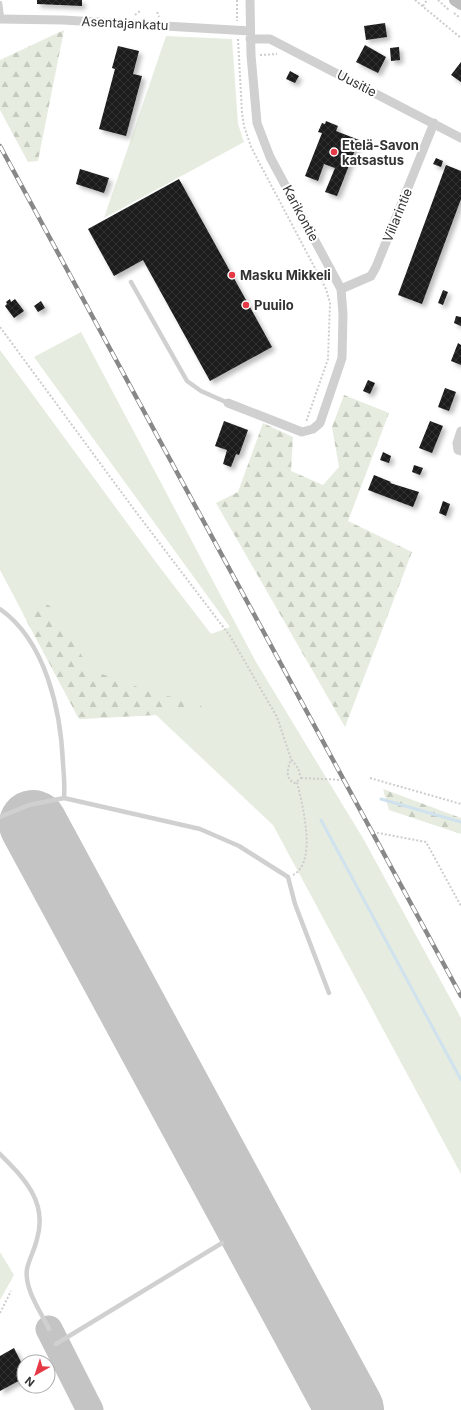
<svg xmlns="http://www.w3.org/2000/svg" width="461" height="1410" viewBox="0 0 461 1410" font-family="Inter,sans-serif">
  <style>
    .grass { fill: #e6ecdf }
    .forest { fill: url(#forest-firs) }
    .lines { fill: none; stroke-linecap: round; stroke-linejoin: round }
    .stream { stroke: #cfe2ee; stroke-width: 3 }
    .taxiway { stroke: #c4c4c4; stroke-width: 27 }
    .runway { stroke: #c4c4c4; stroke-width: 68 }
    .building { fill: url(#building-cross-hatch); filter: url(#shadow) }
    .path { stroke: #cdcdcd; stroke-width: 2; stroke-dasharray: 2 2; stroke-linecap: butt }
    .service { stroke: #d0d0d0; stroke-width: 4.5 }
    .minor { stroke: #d0d0d0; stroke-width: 9 }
    .secondary { stroke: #bdbdbd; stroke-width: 12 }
    .rail-casing { stroke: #888; stroke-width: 4.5 }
    .rail { stroke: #fff; stroke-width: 3; stroke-dasharray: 9; stroke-linecap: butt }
    .poi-dot { fill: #e63946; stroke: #fff; stroke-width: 1.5 }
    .labels { text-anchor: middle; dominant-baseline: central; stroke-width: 4; stroke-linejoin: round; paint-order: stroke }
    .street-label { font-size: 13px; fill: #333; stroke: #fff }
    .poi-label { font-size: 13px; font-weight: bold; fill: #333; stroke: #fff; text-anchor: start }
  </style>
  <defs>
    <pattern id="forest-firs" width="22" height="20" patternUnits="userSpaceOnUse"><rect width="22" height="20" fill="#e6ecdf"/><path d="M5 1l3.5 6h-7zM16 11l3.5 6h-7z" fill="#c6cbc0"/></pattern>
    <pattern id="building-cross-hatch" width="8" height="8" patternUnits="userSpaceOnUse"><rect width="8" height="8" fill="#1a1a1a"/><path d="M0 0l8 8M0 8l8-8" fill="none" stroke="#333"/></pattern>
    <filter id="shadow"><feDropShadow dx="3.5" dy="3.5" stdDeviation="2" flood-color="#0004"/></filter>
  </defs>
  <rect width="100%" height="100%" fill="#fff"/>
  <!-- grass -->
  <path class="grass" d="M166 36 232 39 238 124 244 142 104 218Z
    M81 332 256 662 364 840 461 1018V1174L273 825 156 715 79 719 0 570V350L155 561 211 634 230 627 34 357Z
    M0 1252 14 1275 0 1300Z"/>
  <!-- forest -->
  <path class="forest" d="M64 30 38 161 28 162 0 110V60Z
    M344 395 389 413 348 521 412 552 345 727 216 503 238 492 263 423 293 437 291 471 323 485 339 467 332 427Z
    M42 602 50 606 91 670 157 694 193 701 204 708 156 711V715L79 719 23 614Z
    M383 789 461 818V834L389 810Z"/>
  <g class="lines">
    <!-- stream -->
    <path class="stream" d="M381 799 461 822
      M321 820 461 1080"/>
    <!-- taxiway -->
    <path class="taxiway" d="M49 1329 90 1410"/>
    <!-- runway -->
    <path class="runway" d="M33 824 350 1410"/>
  </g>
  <!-- building -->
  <path class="building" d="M37 0H82V6L37 4Z
    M385 23 387 37 366 40 364 26Z
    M365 45 386 57 378 73 356 62Z
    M118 46 139 51 133 74 142 76 126 136 99 129 115 69 112 68Z
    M399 47 400 60 391 61 390 48Z
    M461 62V82L451 75Z
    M290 71 299 76 295 83 286 79Z
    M326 121 338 126 336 131 359 140 337 196 325 192 335 168 324 164 318 181 305 176 322 133 318 132 322 123 325 124Z
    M436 158 443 161 441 167 433 164Z
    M446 165 461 171V199L422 304 398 295Z
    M80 169 109 178 104 193 76 184Z
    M179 179 272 347 210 381 143 260 114 276 88 229Z
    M443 290 448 292 443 305 438 303Z
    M10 299 11 302 15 299 24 311 14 318 5 306 7 304 6 302Z
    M41 301 45 308 38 312 34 306Z
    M456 316 461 317V326L454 323Z
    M458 343 461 345V365L451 361Z
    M368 380 375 383 370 394 363 391Z
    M445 388 456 392 449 411 438 407Z
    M224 421 248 430 239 455 236 454 231 467 223 464 227 450 215 446Z
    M430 421 443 426 432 453 419 448Z
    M383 452 391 456 389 463 380 460Z
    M414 465 423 468 420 475 412 472Z
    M374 475 391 482 390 483 419 492 413 507 368 490Z
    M443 501 450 504 446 516 439 513Z
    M14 1348 24 1368V1378L0 1391V1356Z"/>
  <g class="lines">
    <!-- path -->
    <path class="path" d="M237 0V21
      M415 0 461 38
      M438 0 449 10
      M423 6 427 0
      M157 12 159 17
      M454 13 460 18
      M135 15 140 11
      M238 39 242 113 244 126 251 147 326 289 330 303 328 359 306 422
      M260 55 277 54
      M0 327 133 508 230 636 277 717 291 759 298 768 301 778 295 783C284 779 288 768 291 759
      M301 778 345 780
      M370 778 461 804
      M373 832 426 842 461 906
      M293 875C318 862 302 804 297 782
      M0 1313 11 1291"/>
    <!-- service -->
    <path class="service" d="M0 3 2 18
      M131 282 187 381 201 391 228 403
      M0 609C46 641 61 712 63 764 64 776 65 786 64 798
      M0 817 29 805 64 798 200 829 239 846 288 877 295 904 329 993
      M0 1154C24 1178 48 1202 37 1239 35 1249 29 1259 27 1269 24 1289 41 1312 49 1329
      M56 1344 222 1243"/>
    <!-- minor -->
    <path class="minor" d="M0 19 63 20 250 31
      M250 39H270L461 138
      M341 289 371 276 376 267 434 123
      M228 403 302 432 313 429 320 423 342 358 343 314 341 289 270 157 257 123 251 55 250 0
      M461 431 457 443 458 450 461 451"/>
    <!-- secondary -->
    <path class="secondary" d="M455 0 461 4"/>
    <!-- rail casing -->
    <g class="rail-casing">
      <path id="rail" d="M0 146 461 996"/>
    </g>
    <!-- rail -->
    <use href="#rail" class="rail"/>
  </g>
  <!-- markers -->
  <g class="poi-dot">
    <circle cx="334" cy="152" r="4"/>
    <circle cx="232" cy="275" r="4"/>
    <circle cx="246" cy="305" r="4"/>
  </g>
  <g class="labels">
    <!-- street labels -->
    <g class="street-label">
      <text transform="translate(125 23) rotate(3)">Asentajankatu</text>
      <text transform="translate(357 83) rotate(27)">Uusitie</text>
      <text transform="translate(301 213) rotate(62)">Karikontie</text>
      <text transform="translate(397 215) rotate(-68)">Viilarintie</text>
    </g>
    <!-- poi labels -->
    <g class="poi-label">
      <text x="342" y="145">Etelä-Savon<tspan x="342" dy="15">katsastus</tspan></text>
      <text x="240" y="275">Masku Mikkeli</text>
      <text x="254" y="305">Puuilo</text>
    </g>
  </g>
  <!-- north arrow -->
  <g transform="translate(36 1374) rotate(219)"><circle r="19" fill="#ffffff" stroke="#adadad"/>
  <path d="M0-3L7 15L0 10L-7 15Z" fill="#e63946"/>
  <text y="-6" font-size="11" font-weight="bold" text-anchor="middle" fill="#333333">N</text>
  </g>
</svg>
